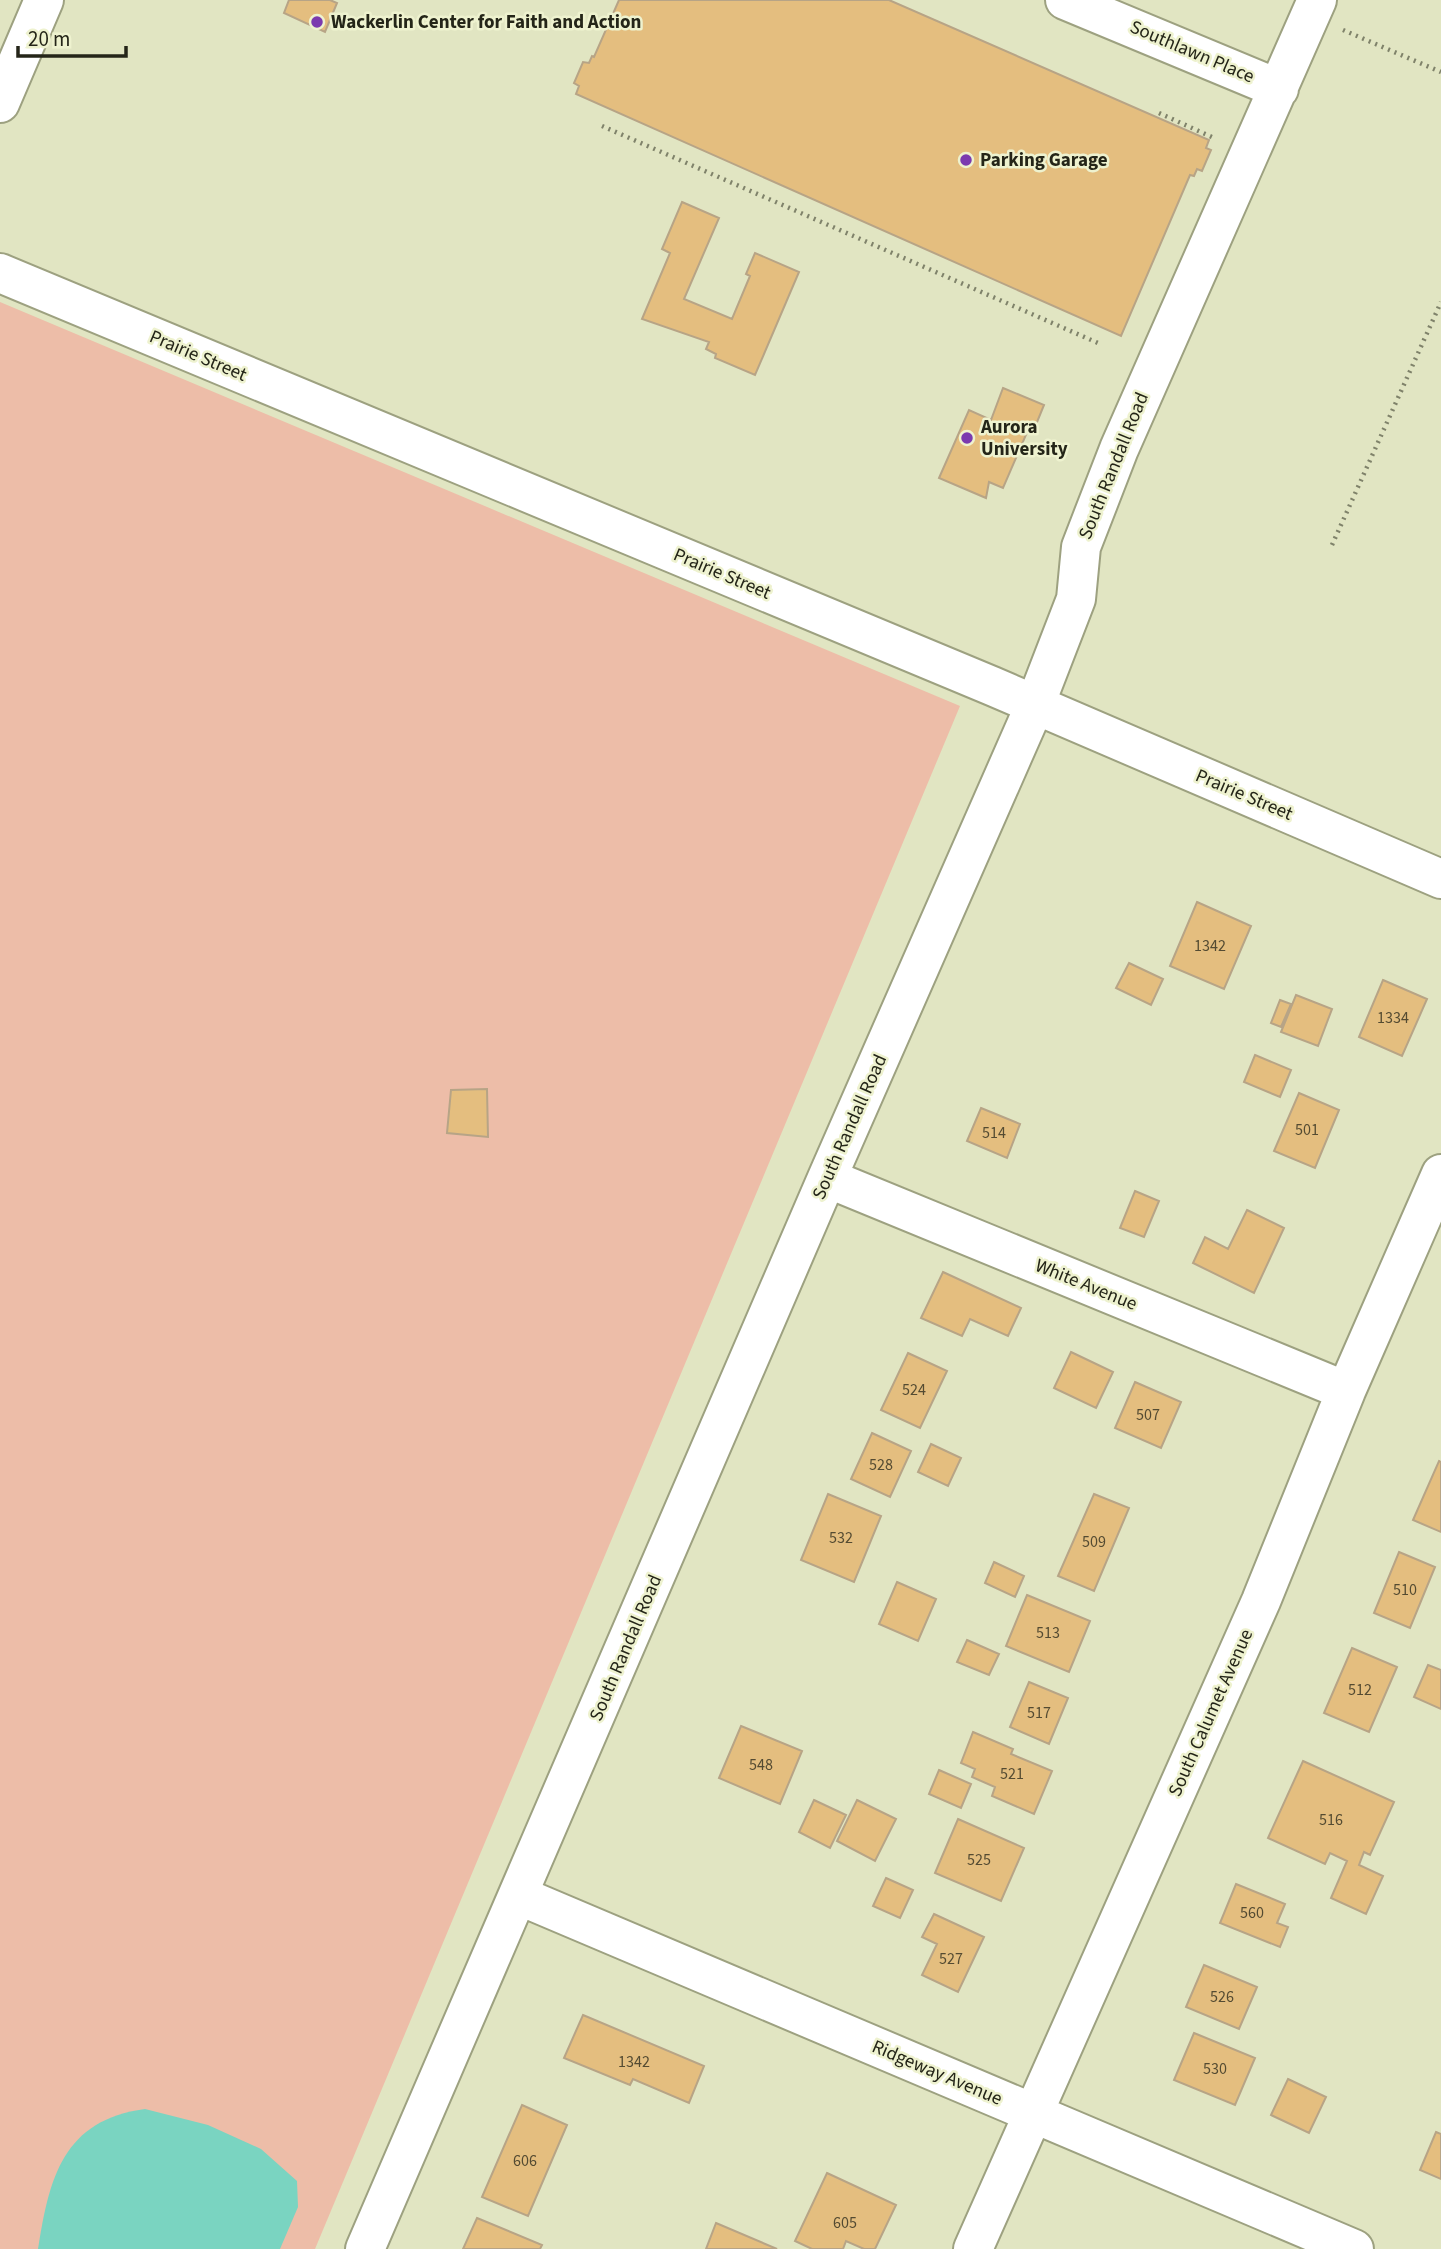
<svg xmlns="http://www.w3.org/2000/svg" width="1441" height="2249" viewBox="0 0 1441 2249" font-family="'Source Sans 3',sans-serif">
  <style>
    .green { fill: #edbda8 }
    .water { fill: #7ad4c1 }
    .building { fill: #e4be7f; stroke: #b7a486; stroke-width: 2 }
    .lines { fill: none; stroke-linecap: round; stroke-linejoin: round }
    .minor-casing { stroke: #9da180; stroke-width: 42 }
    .tertiary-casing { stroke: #9da180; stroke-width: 42 }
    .path { stroke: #7f826a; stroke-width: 4.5; stroke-dasharray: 2 5; stroke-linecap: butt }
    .minor { stroke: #fff; stroke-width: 38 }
    .tertiary { stroke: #fff; stroke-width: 38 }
    .poi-dot { fill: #7b3aaf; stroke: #eef2cf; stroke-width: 2.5 }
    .labels { text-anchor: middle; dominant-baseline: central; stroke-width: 5; stroke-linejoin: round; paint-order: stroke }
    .number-label { font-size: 16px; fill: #544b32 }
    .poi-label { font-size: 19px; font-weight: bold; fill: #242518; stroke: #eef2cf; text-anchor: start }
    .street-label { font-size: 19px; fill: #242518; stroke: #eef2cf }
  </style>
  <rect width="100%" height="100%" fill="#e1e5c2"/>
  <!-- green -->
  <path class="green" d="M0 302 960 706 315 2249H0Z"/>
  <!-- water -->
  <path class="water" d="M145 2109 208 2125 261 2149 297 2181 298 2207 280 2249H38C49 2178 63 2120 145 2109Z"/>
  <!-- building -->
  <path class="building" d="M289 0H330L337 3 325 32 284 13Z
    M619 0H889L1209 140 1206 148 1211 150 1202 171 1197 169 1194 176 1190 175 1121 336 576 94 579 86 574 83 583 62 589 63 592 56 594 57Z
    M682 202 719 218 684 299 732 319 750 276 746 274 755 253 799 272 755 375 715 358 716 354 706 349 709 342 642 319 670 253 662 249Z
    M1003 388 1044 405 1033 432 1028 430 1003 488 989 482 986 498 939 478 969 410 991 420Z
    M1197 902 1251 926 1224 989 1170 966Z
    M1129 963 1163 979 1151 1005 1116 988Z
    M1383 980 1427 999 1402 1056 1359 1037Z
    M1296 995 1332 1009 1318 1046 1281 1032Z
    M1280 1000 1291 1004 1281 1027 1271 1023Z
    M1255 1055 1291 1070 1280 1097 1244 1082Z
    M487 1089 488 1137 447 1133 451 1090Z
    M1299 1093 1339 1110 1315 1168 1274 1151Z
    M981 1108 1020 1124 1007 1158 967 1141Z
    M1135 1191 1159 1201 1144 1237 1120 1228Z
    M1247 1210 1284 1228 1254 1293 1193 1263 1205 1237 1228 1249Z
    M943 1272 1021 1308 1008 1336 970 1319 962 1336 921 1318Z
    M1071 1352 1113 1372 1096 1408 1054 1388Z
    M908 1353 947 1371 920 1428 881 1410Z
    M1135 1382 1181 1402 1161 1448 1115 1428Z
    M872 1433 911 1451 890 1497 851 1479Z
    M931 1444 961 1458 948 1486 918 1472Z
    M1439 1461 1441 1462V1532L1413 1520Z
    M828 1494 881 1516 854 1582 801 1560Z
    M1094 1494 1129 1508 1094 1591 1058 1576Z
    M1399 1552 1435 1567 1410 1628 1374 1613Z
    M994 1562 1024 1576 1015 1597 985 1583Z
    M897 1582 936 1599 918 1641 879 1624Z
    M1027 1595 1090 1621 1069 1672 1006 1646Z
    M967 1640 999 1654 989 1675 957 1662Z
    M1352 1648 1397 1667 1369 1732 1324 1713Z
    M1428 1665 1441 1670V1709L1414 1697Z
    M1029 1682 1068 1698 1049 1744 1010 1727Z
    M741 1726 802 1751 780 1804 719 1778Z
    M973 1732 1013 1749 1011 1754 1052 1771 1034 1814 992 1796 995 1787 972 1777 975 1769 961 1763Z
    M1303 1761 1394 1802 1370 1855 1364 1852 1359 1865 1383 1876 1366 1914 1331 1898 1347 1861 1330 1853 1325 1864 1268 1838Z
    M939 1770 971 1784 961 1808 929 1794Z
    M814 1800 846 1815 830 1848 799 1832Z
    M857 1800 896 1819 875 1861 837 1841Z
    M958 1819 1024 1848 1001 1901 935 1873Z
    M886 1878 913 1890 900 1918 873 1906Z
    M1236 1884 1285 1904 1277 1923 1288 1927 1280 1947 1220 1923Z
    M934 1914 984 1937 958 1992 922 1975 937 1944 922 1937Z
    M1204 1965 1257 1987 1239 2029 1186 2007Z
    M583 2015 704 2066 689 2103 633 2079 630 2085 564 2058Z
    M1194 2033 1255 2058 1235 2105 1174 2080Z
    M1288 2079 1326 2097 1309 2133 1271 2115Z
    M522 2105 567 2125 528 2216 482 2197Z
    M1436 2132 1441 2134V2179L1420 2170Z
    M827 2173 896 2205 875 2249H864L846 2241 843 2249H812L795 2241Z
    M477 2218 542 2245 540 2249H463Z
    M716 2223 777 2249H706Z"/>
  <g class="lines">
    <!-- minor casing -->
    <g class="minor-casing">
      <path id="minor" d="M1065 0 1279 89
        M0 103 44 0
        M827 1178 1346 1391
        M520 1896 1354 2249
        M365 2249 827 1178 1035 705 1076 599 1081 547 1119 449 1317 0
        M973 2249 1261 1601 1346 1391 1441 1174"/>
    </g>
    <!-- tertiary casing -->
    <g class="tertiary-casing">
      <path id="tertiary" d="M0 273 992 686 1441 879"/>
    </g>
    <!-- path -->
    <path class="path" d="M1343 30 1441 72
      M1159 113 1214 138
      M602 126 1098 343
      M1332 545 1441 302"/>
    <!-- minor -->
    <use href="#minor" class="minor"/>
    <!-- tertiary -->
    <use href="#tertiary" class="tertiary"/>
  </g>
  <!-- markers -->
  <g class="poi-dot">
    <circle cx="317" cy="22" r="7"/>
    <circle cx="966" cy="160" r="7"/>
    <circle cx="967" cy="438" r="7"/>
  </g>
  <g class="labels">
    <!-- number labels -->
    <g class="number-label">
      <text x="1210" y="946">1342</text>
      <text x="1393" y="1018">1334</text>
      <text x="1307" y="1130">501</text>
      <text x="994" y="1133">514</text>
      <text x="914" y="1390">524</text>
      <text x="1148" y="1415">507</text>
      <text x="881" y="1465">528</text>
      <text x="841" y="1538">532</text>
      <text x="1094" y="1542">509</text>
      <text x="1405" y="1590">510</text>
      <text x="1048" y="1633">513</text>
      <text x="1360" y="1690">512</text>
      <text x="1039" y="1713">517</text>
      <text x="761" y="1765">548</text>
      <text x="1012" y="1774">521</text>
      <text x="1331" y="1820">516</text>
      <text x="979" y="1860">525</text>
      <text x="1252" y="1913">560</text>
      <text x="951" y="1959">527</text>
      <text x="1222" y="1997">526</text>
      <text x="634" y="2062">1342</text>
      <text x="1215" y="2069">530</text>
      <text x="525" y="2161">606</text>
      <text x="845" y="2223">605</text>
    </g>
    <!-- poi labels -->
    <g class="poi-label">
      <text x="331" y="22">Wackerlin Center for Faith and Action</text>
      <text x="980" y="160">Parking Garage</text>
      <text x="981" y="427">Aurora<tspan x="981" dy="22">University</tspan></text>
    </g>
    <!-- street labels -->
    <g class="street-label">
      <text transform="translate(1192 52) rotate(23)">Southlawn Place</text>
      <text transform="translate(198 356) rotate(23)">Prairie Street</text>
      <text transform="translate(1114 466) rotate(-68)">South Randall Road</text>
      <text transform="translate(722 574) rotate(23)">Prairie Street</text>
      <text transform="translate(1244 795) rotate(23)">Prairie Street</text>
      <text transform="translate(850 1127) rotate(-66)">South Randall Road</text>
      <text transform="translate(1086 1285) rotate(22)">White Avenue</text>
      <text transform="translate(626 1648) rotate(-67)">South Randall Road</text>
      <text transform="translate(1211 1713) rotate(-66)">South Calumet Avenue</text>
      <text transform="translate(937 2073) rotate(23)">Ridgeway Avenue</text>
    </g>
  </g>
  <!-- scale -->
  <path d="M18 46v10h108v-10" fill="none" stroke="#242518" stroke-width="3.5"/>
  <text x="28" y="46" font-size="21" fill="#242518" stroke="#eef2cf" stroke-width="5" paint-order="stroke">20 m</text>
</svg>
